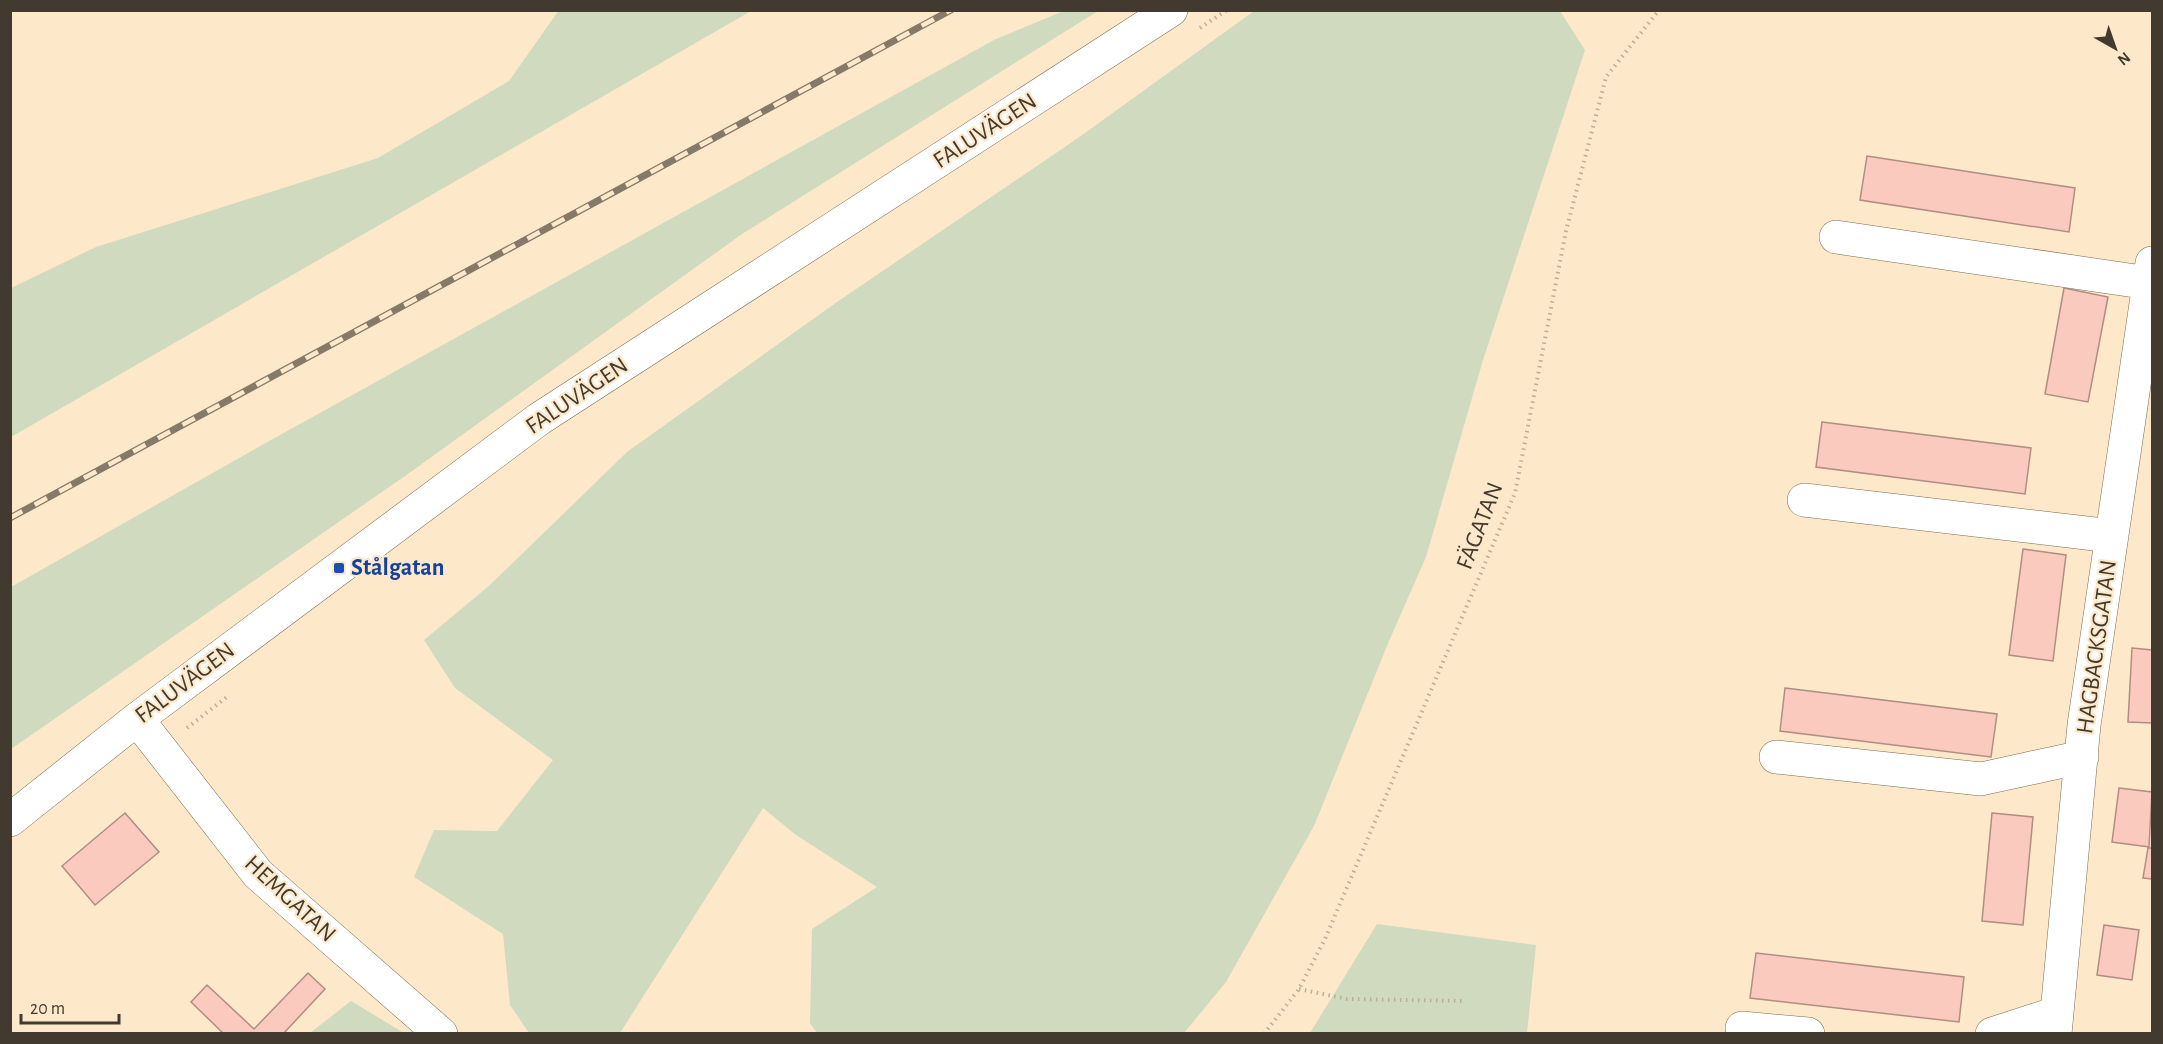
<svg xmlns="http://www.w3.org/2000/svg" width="2163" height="1044" viewBox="0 0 2163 1044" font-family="'Alegreya Sans',sans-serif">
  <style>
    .green { fill: #d0dabf }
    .building { fill: #f9cabd; stroke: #b18d84; stroke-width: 1.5 }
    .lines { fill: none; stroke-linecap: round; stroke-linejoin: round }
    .minor-casing { stroke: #7c6b50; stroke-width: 34 }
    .path { stroke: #beae96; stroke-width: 4; stroke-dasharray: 1.5 4.5; stroke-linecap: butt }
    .minor { stroke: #fff; stroke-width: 33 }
    .rail-casing { stroke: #867967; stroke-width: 7 }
    .rail { stroke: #fde8ca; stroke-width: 4.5; stroke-dasharray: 14; stroke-linecap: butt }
    .transit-dot { fill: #1a4fb4; stroke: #fde8ca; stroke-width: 2 }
    .labels { text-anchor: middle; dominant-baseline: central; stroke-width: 4.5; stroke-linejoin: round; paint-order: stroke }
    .street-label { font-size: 24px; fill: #423a2e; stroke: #fde8ca }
    .transit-label { font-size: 24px; font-weight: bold; fill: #164399; stroke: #fde8ca; text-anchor: start }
  </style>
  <rect width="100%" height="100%" fill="#fde8ca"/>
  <!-- green -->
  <path class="green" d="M559 10 751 11 11 437V288L96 247 378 158 509 81Z
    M1066 10 1098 11 742 234 405 476 11 749V587L262 445 994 40Z
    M1254 11H1560L1585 50 1483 360 1426 557 1389 641 1314 826 1226 982 1184 1033H817L810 1023 812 929 877 887 796 835 763 808 620 1033H529L510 1005 503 934 414 877 434 830 497 831 553 760 455 688 424 640 490 585 627 452 837 302 1078 138Z
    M1377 924 1536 945 1527 1033H1310Z
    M351 1001 404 1033H310Z"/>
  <!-- building -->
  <path class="building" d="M1867 156 2075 188 2069 232 1860 200Z
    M2064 288 2108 297 2088 402 2045 394Z
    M1822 422 2031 448 2025 494 1816 467Z
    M2023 549 2066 555 2053 661 2009 655Z
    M2132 648 2152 650V723L2128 722Z
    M1785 688 1997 714 1991 757 1780 731Z
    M2119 788 2152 792 2149 847 2112 842Z
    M125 813 159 852 95 905 62 866Z
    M1992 813 2033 817 2023 925 1982 921Z
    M2148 848H2152V879L2143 878Z
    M2104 925 2139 930 2132 980 2097 975Z
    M1756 953 1964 977 1959 1022 1750 998Z
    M308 973 325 989 283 1034H224L191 1002 207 985 254 1029Z"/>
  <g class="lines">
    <!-- minor casing -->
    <g class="minor-casing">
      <path id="minor" d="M1836 237 2149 283
        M1804 500 2112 536
        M137 719 258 874 441 1034
        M1776 757 1981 779 2082 757
        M10 820 137 719 539 419 1171 10
        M1742 1028 1808 1034
        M1992 1034 2057 1013
        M2055 1034 2084 725 2152 263"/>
    </g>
    <!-- path -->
    <path class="path" d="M1200 28 1227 10
      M187 728 228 696
      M1299 989 1347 999 1463 1001
      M1264 1034 1299 989 1325 939 1515 493 1566 231 1606 77 1659 10"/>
    <!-- minor -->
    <use href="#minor" class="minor"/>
    <!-- rail casing -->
    <g class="rail-casing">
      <path id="rail" d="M10 518 951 10"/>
    </g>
    <!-- rail -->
    <use href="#rail" class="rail"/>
  </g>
  <!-- markers -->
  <rect class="transit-dot" x="333" y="562" width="12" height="12" rx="3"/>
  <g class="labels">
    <!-- street labels -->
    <g class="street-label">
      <text transform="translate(985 131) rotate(-33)">FALUVÄGEN</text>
      <text transform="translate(577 396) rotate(-34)">FALUVÄGEN</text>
      <text transform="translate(1480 526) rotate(-69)">FÄGATAN</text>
      <text transform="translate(2097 647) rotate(-82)">HAGBACKSGATAN</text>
      <text transform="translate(185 683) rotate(-37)">FALUVÄGEN</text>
      <text transform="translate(290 899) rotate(43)">HEMGATAN</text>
    </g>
    <!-- transit labels -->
    <g class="transit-label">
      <text x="351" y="568">Stålgatan</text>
    </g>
  </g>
  <!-- border -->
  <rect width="2163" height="1044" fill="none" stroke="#423a2e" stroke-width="24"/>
  <!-- north arrow -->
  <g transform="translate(2115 48) rotate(140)" stroke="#fde8ca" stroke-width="4.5" paint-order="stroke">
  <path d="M0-4.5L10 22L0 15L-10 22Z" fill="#423a2e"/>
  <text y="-9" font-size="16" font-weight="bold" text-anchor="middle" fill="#423a2e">N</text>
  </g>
  <!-- scale -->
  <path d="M21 1014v9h98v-9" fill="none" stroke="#423a2e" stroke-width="3"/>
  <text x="30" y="1014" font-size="18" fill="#423a2e" stroke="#fde8ca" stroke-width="4.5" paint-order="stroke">20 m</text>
</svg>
